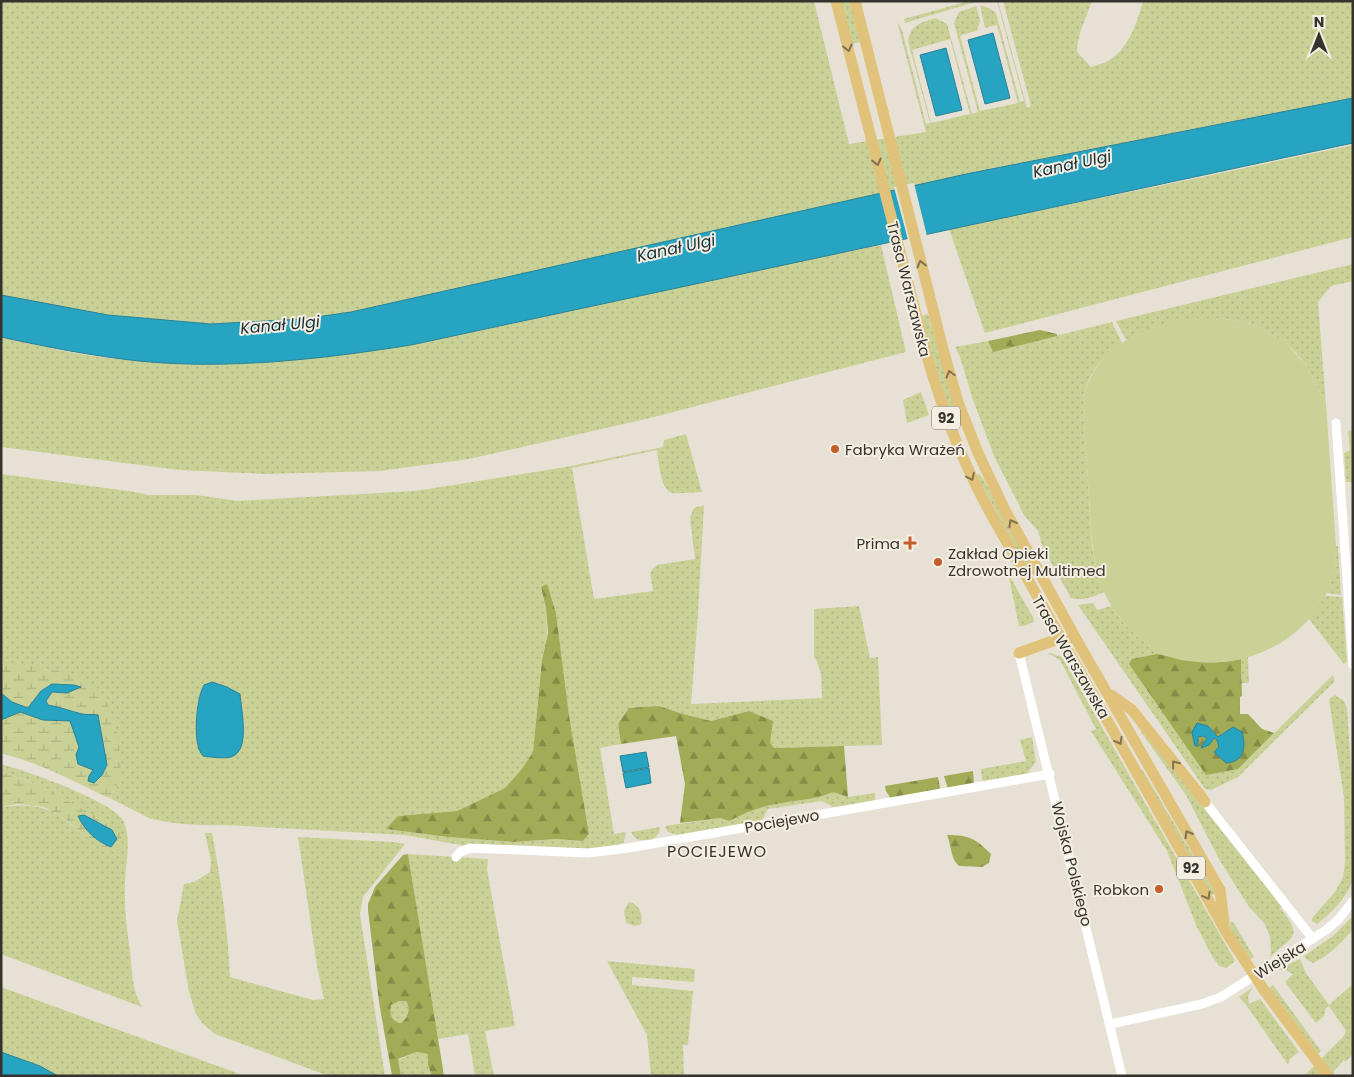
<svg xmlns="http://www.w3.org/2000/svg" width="1354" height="1077" viewBox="0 0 1354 1077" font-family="Poppins,sans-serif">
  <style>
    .grass { fill: url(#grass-dots); fill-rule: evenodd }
    .forest { fill: url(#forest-firs); fill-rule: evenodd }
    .wetland { fill: url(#wetland-marsh); fill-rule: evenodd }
    .garden { fill: #cad197 }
    .water { fill: #26a4c1; stroke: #2a8295 }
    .pier { fill: #e7e1d5 }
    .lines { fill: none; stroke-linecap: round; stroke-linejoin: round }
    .minor { stroke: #fff; stroke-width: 9 }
    .major { stroke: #e1c27a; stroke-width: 11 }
    .oneway { stroke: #827350 }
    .poi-dot { fill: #c45f2d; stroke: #f5eee2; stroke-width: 2 }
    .labels { text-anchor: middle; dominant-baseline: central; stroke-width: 4; stroke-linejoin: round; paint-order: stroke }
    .shield { fill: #f5eee2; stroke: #6f6b64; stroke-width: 1 }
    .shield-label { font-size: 14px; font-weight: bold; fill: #35332e }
    .street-label { font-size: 15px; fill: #35332e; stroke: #f5eee2 }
    .poi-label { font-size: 15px; fill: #35332e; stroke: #f5eee2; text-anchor: start }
    .water-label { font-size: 16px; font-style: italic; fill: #192e34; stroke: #f5eee2 }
    .neighbourhood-label { font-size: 16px; letter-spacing: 1px; fill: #35332e; stroke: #f5eee2 }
  </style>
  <defs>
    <pattern id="grass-dots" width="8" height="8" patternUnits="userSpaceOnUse" patternTransform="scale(1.25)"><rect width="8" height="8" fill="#cad197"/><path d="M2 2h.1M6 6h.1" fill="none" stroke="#aeb482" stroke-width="1.8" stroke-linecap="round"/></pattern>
    <pattern id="forest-firs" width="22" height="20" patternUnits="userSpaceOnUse" patternTransform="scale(1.25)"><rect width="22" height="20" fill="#a2ab55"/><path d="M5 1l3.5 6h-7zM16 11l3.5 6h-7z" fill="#858c47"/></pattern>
    <pattern id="wetland-marsh" width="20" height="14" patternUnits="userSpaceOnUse" patternTransform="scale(1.25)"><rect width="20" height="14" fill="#cad197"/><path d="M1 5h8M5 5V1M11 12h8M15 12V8" fill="none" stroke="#aeb482"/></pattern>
  </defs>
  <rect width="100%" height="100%" fill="#e7e1d5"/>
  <!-- grass -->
  <path class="grass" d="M1 1H814L849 144 926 132 897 21 902 30 926 124 930 123 908 41C911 24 922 22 936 18L947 24 972 114 978 112 954 23 959 12 976 6 980 20 979 26 977 27 978 30 960 36 980 111 1018 103 997 25 985 28 980 5 991 9 996 13 1020 102 1024 101 997 1H998L1027 108 1031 106 1003 1H1092C1086 18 1077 35 1077 52L1091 67C1096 65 1102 64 1106 62 1128 51 1137 23 1143 1H1353V98L966 174 351 312 302 319 211 324 108 315 1 295ZM950 39 970 114 931 123 912 50Z
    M841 1H850L860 42 852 44Z
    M969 1H979L905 23 904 19Z
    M1353 145V237L985 333 949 229 1183 181Z
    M881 245 906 352 646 419 469 459 380 471 264 474 179 470 1 447V337C48 348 95 359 143 361 213 364 284 363 353 353 445 341 536 318 626 298 711 279 796 262 881 245Z
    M1353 264V281L1331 286 1318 302 1326 404 1307 366 1296 353 1284 341 1252 324 1220 318 1144 332 1126 340 1116 321Z
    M928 314 957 415 959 428H958L949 413 921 316Z
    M1112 322 1122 343C1098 360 1085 377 1083 406L1092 546 1097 572 1104 592C1093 597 1083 601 1071 598L1043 548 1038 531 1024 515 994 456 973 400 960 357 955 347 988 341 993 351Z
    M921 392 929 415 907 423 903 400Z
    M1353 430V482H1346L1344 453 1350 450 1348 431Z
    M686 434 702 492C693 492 682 494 673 493 660 491 659 462 657 450L572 468 594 599 653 591 650 572 657 565 695 559 690 517 694 508 704 505 698 614 691 704 822 698 821 674 816 659 814 658V609L859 606 870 658 878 657 882 745 773 748 749 711 711 721 683 714 659 706 618 724 621 744 600 748 614 834 626 832 624 842 618 845 593 849 498 845 466 846 405 835 223 825C199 826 175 824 151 819 102 795 54 766 1 753V474L135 492 148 495H197L237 501 415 491 566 467 663 447 664 440ZM541 588 556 613 569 715 589 834 583 841 556 839 513 842 448 837 387 829 399 816 457 811 505 788 521 770 533 752 542 660 547 635 546 608Z
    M979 473 984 480 1035 574 1031 576 977 476Z
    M1336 546H1338L1341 595 1326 593 1335 567Z
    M1008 573 1034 619 1033 622C1029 624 1024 627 1019 626Z
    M1325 596 1342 597 1347 661 1344 664 1309 619Z
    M1093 603 1097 610 1111 606C1124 628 1146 644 1168 656L1157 654 1238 769 1333 675 1335 681 1238 777 1211 790 1205 789 1078 605Z
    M1050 653 1062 657 1235 961 1226 968 1219 966 1212 956 1197 927 1167 851 1091 731 1096 729 1060 660 1052 655 1047 654Z
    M1248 657 1249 683H1242L1241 659Z
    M1335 695 1344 701 1347 708 1353 797V880C1345 900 1333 911 1317 924L1312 921V918L1335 892 1343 877 1345 862 1344 798 1329 699Z
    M1136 725 1195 792 1207 812 1282 906 1280 908C1304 937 1293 936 1270 957L1271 952 1270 937 1265 924 1249 907 1219 859 1186 795Z
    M1032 737 1036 762 1028 772 1029 774 986 782 982 780 981 769 1026 761 1020 740Z
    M1 764C24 770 116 802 124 822 132 843 125 864 125 886 124 908 127 930 130 951 132 970 132 991 142 1007L1 954V807C45 801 56 812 88 838L38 785 1 771Z
    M1142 769 1215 892V895L1210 894 1141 770Z
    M833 792 848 797 875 793V801L835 808 822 801 768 809 762 821 678 835 668 832 665 826 720 818 729 821C745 813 759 807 776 804 796 800 815 800 833 792Z
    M660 827C660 840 645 843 635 838L631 832Z
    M205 833H212C221 880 228 929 230 977L313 1000 324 999 317 966 298 837 394 842 405 844 363 897 360 914 385 1076 379 1074 373 1076H329L215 1034 203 1024 196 1014 189 992 177 921 184 884 194 882 210 872 211 861Z
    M408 854 488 859 487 869 515 1026 485 1031 494 1076H475L468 1034 438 1039Z
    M629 902C639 904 644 915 641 924L635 926 626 923 624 911Z
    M1353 916V930C1341 943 1329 956 1313 963L1307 960 1304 956 1333 936Z
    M1231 922 1234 923 1254 957 1249 960 1229 926Z
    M1300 959 1306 973 1329 1005 1353 984V1054L1332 1076H1304L1343 1037 1346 1031 1329 1006 1326 1008 1324 1016 1316 1023 1285 982 1293 974 1285 970H1277Z
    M607 961 695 969 694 982 632 977V985L693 991 688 1045H683L684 1076H651L647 1035Z
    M1273 985 1321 1051 1318 1054 1269 988Z
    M1 987 245 1076H58L40 1066 1 1052Z
    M1253 987 1248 996 1249 1004 1260 999 1299 1052 1290 1059 1288 1065 1247 1006 1239 997Z
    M399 1000 406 1001C411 1009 408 1018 401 1023 392 1022 389 1014 390 1005Z
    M417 1052 428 1054V1065L432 1076H401L398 1060Z"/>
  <!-- forest -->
  <path class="forest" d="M1040 330 1057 334V336L993 352 988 341Z
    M547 584 556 613 569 715 589 834 583 841 556 839 513 842 448 837 386 829 398 816 457 811 505 788 521 770 533 752 542 660 548 633 546 608 541 587Z
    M1157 654C1188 660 1210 666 1241 659L1242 696 1240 697V714H1248L1262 729 1274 733 1238 769 1206 775 1129 664 1132 659ZM1198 723 1208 726 1218 737 1233 727 1226 763 1216 754 1219 747 1217 740 1214 738 1202 746 1207 738 1203 736 1198 737 1197 743Z
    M659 706 683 714 711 721 749 711 773 721 770 743 774 748 844 746 848 797 833 792C815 800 796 800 776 804 759 807 745 813 729 821L720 818 680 823 685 784 676 736 621 744 618 724 629 708Z
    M973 771 974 784 948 789 944 776Z
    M938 777 940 787 939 791 891 799 886 791 885 786Z
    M947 835C970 835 976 839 991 854L989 863 982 867 959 866C950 858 952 847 947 835Z
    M408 854 442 1063 444 1076H432L428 1065V1054L417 1052 398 1059 401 1076H392L379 1002 368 910V904L375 887 403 855ZM399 1001H406C411 1009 408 1018 401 1023 392 1022 389 1014 391 1005Z"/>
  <!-- wetland -->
  <path class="wetland" d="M1 661C27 666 74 670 94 685 106 694 116 722 118 737 121 760 123 771 114 793L106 797C72 780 39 763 1 753V720L20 712 43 720 70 721 79 747 76 755 102 775 105 767 90 713C81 715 59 707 48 705L46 701 52 692 67 693 81 687 41 691 28 709 12 702 1 693Z
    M1 771 38 785 116 827 121 835 123 849 109 852 88 838 66 820 44 807 17 804 1 807ZM78 816 93 819 112 830 99 842C91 832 83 829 78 816Z"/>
  <!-- garden -->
  <path class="garden" d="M1189 318H1220L1252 324 1284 341 1307 366 1326 404 1336 546C1336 556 1336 566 1333 576 1317 633 1255 668 1198 662 1188 661 1177 660 1168 656 1147 648 1126 628 1114 610 1091 576 1092 536 1089 497 1087 467 1085 437 1083 406 1088 351 1140 327 1189 318Z"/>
  <!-- water -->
  <path class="water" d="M993 33 1010 98 985 104 968 40Z
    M946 48 962 110 936 116 920 55Z
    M1353 98V143L411 345C323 359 228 370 139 361 92 356 47 347 1 337V295L108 315 211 324 302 319 351 312 966 174Z
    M212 682 227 687 240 694C241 710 251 751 231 757 222 759 212 757 203 756 201 753 198 749 198 745 194 731 197 697 204 685Z
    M52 684 74 685 81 687 67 693 52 692 46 701 48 705C60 707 70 711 82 714 87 715 93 714 98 715L107 765 102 775 94 783 88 781 89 776 93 770 78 764 76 755 79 747 70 721 43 720 20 712 1 720V693L12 702 28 708 41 691Z
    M1197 723 1208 726 1218 737 1233 727 1242 732C1246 746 1245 762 1226 763L1214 752 1219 747 1217 740 1214 738 1209 745 1201 748 1207 738 1203 736 1198 737V746H1195L1192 732Z
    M646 752 649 767 623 772 620 756Z
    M649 768 651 783 626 788 623 773Z
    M84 815 112 830 117 839 111 847C96 841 85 831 78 816Z
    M1 1052 40 1066 58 1076H1Z"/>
  <!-- pier -->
  <path class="pier" d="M914 183 927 236 908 240 894 187Z
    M1344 1060 1353 1072V1076H1336L1333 1072Z"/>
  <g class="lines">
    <!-- minor -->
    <path class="minor" d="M1336 423 1353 665
      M1019 653 1122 1076
      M1205 802 1313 939
      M456 857 460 852 470 848 588 853 629 848 1050 774
      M1111 1024 1202 1004 1221 997 1326 930 1338 920 1353 901"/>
    <!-- major -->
    <path class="major" d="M836 1 926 353C942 410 962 462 991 514L1228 935 1264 990 1328 1076
      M855 1 943 349 958 402 978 453 1005 510 1080 646 1220 890 1224 922
      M1019 653 1061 638 1067 641
      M1111 695 1132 710 1201 796 1205 802"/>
  </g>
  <!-- one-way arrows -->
  <defs><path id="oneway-chevron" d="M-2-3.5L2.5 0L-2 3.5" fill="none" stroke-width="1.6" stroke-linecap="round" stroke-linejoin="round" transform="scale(1.25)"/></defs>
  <g class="oneway">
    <use href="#oneway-chevron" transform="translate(848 48) rotate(76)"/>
    <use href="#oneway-chevron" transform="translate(877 162) rotate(76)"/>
    <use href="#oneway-chevron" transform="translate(921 264) rotate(-104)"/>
    <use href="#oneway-chevron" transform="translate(950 374) rotate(-106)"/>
    <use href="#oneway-chevron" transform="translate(971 477) rotate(64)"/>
    <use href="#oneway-chevron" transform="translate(1012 523) rotate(-119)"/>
    <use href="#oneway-chevron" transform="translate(1119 741) rotate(61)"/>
    <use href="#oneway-chevron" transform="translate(1175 764) rotate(-129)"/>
    <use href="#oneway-chevron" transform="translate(1188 834) rotate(-120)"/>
    <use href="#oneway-chevron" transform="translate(1207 896) rotate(61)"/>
  </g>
  <!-- markers -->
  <g class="poi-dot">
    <circle cx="835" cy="449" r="5"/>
    <path d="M907.5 535.5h5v5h5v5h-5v5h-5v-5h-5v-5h5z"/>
    <circle cx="938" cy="562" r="5"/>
    <circle cx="1159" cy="889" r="5"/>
  </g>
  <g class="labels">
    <!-- shield labels -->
    <g class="shield">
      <rect x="932" y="406.5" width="28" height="23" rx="4"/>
      <rect x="1177" y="856.5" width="28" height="23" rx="4"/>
    </g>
    <g class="shield-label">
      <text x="946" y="418">92</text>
      <text x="1191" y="868">92</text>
    </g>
    <!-- street labels -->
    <g class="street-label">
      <text transform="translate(909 289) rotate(76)">Trasa Warszawska</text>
      <text transform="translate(1071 657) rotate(60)">Trasa Warszawska</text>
      <text transform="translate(782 821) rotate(-10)">Pociejewo</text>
      <text transform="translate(1072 864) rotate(76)">Wojska Polskiego</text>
      <text transform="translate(1280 960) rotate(-32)">Wiejska</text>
    </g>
    <!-- poi labels -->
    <g class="poi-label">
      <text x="845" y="449">Fabryka Wrażeń</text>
      <text x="900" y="543" text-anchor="end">Prima</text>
      <text x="948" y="553">Zakład Opieki<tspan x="948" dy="17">Zdrowotnej Multimed</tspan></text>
      <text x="1149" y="889" text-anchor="end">Robkon</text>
    </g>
    <!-- water labels -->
    <g class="water-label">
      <text transform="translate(1072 164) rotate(-12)">Kanał Ulgi</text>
      <text transform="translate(676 248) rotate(-12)">Kanał Ulgi</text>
      <text transform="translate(280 325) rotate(-5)">Kanał Ulgi</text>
    </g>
    <!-- neighbourhood labels -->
    <g class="neighbourhood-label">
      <text x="717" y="851">POCIEJEWO</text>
    </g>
  </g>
  <!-- border -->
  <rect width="1354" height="1077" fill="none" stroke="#35332e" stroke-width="5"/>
  <!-- north arrow -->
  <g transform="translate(1319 35)" stroke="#f5eee2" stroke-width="4" paint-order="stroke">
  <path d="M0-4L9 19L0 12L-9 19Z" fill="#35332e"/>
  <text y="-8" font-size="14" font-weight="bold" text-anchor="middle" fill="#35332e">N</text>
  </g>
</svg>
